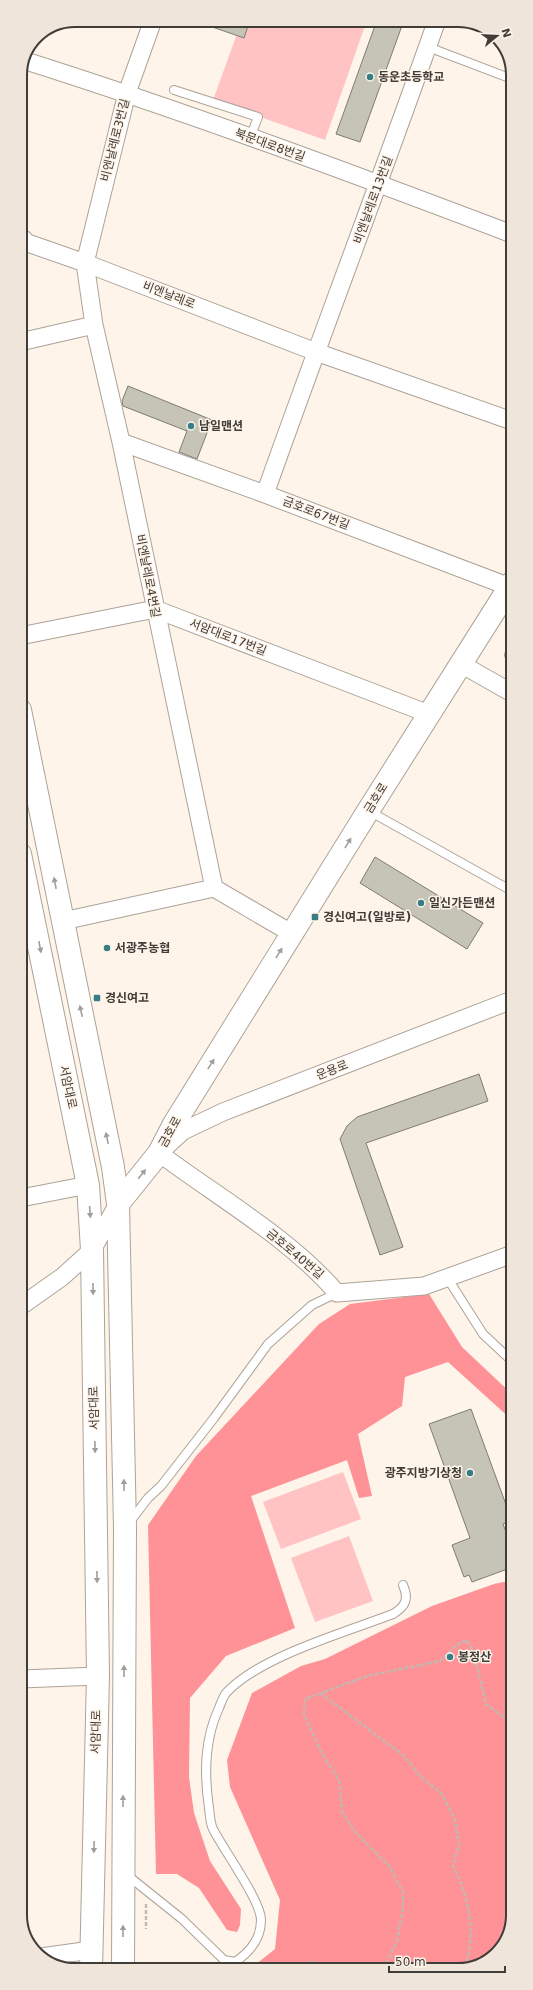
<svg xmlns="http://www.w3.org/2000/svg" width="533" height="1990" viewBox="0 0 533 1990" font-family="'DejaVu Sans','Noto Sans KR',sans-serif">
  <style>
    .green { fill: #ffc3c4 }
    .forest { fill: #fe9297 }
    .building { fill: #c6c4b7; stroke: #7e7c70 }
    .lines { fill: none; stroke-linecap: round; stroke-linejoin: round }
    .lane-casing { stroke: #aca399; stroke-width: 10 }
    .street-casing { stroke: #aca399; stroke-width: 19 }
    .secondary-casing { stroke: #aca399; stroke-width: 24 }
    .primary-casing { stroke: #aca399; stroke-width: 24 }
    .path { stroke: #c1b9b0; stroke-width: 2.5; stroke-dasharray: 4 2; stroke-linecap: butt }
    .lane { stroke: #fff; stroke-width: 8 }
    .street { stroke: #fff; stroke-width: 17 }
    .secondary { stroke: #fff; stroke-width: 22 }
    .primary { stroke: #fff; stroke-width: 22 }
    .oneway { fill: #a09e9c }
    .poi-dot { fill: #367d86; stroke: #fef4e9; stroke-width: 1.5 }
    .labels { text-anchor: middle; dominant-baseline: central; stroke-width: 3; stroke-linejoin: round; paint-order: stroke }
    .poi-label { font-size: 12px; font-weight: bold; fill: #403c38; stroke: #fef4e9; text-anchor: start }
    .street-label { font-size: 12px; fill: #403c38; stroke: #fef4e9 }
    .rim { fill: none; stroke: #403c38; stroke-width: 2 }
  </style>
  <rect width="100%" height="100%" fill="#fef4e9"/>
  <!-- green -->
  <path class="green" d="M242 20H367L325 140 213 100Z
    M343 1472 361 1519 281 1549 263 1502Z
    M349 1536 373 1601 315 1622 291 1558Z"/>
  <!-- forest -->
  <path class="forest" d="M429 1294 462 1347 513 1395V1421L448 1362 405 1377 402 1406 358 1434 372 1496 359 1498 347 1460 251 1496 295 1628 226 1656 190 1698 189 1777 194 1813 210 1861 241 1909 240 1925 237 1932 227 1930 199 1888 177 1874H156L148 1525 196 1456 319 1324 350 1304Z
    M513 1580V1915L502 1949 469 1969H250L275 1949 280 1900 230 1787 227 1760 252 1693 301 1666 325 1659 432 1606 494 1584Z"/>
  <!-- building -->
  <path class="building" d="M199 20H250L244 38 198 22Z
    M377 20H404L360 142 336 134Z
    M128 386 212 420 197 459 179 452 187 431 123 406 122 401Z
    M375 857 483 923 467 949 360 883Z
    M479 1074 488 1101 366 1143 403 1247 380 1255 340 1139 347 1126 357 1117Z
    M471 1409 512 1521 503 1524 513 1551V1567L472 1582 469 1575 464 1577 452 1545 470 1538 429 1424Z"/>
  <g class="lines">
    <!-- lane casing -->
    <g class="lane-casing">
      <path id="lane" d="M428 47 512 79
        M174 90 258 117 250 138
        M512 650 509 655 512 657
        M369 811 512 891
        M448 1279 483 1334 513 1362
        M129 1523 148 1498 161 1486 214 1418 268 1344 312 1305 337 1293
        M127 1875 182 1919 224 1960 235 1962C250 1952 261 1939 261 1920 261 1901 223 1849 213 1829 210 1823 210 1815 209 1808 204 1774 204 1740 219 1708 221 1703 223 1696 227 1692 261 1656 346 1632 393 1614 406 1606 409 1599 403 1585"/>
    </g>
    <!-- street casing -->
    <g class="street-casing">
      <path id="street" d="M153 20 127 93 85 263 94 325 121 442 214 888
        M26 61C190 113 351 173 512 234
        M22 241 85 263 316 352 512 421
        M20 342 94 325
        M121 442 265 494 510 587
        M265 494C321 336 381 179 437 20
        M20 636 155 609 429 714
        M461 664 512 693
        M214 888 291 933
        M63 921 214 888
        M512 1000 223 1112 183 1131 159 1153C216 1196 290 1238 337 1293L424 1286 513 1254
        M21 1198 88 1185
        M21 1306 62 1277 92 1250 118 1204
        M21 1679 98 1676
        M41 1957 91 1950"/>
    </g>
    <!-- secondary casing -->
    <g class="secondary-casing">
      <path id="secondary" d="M20 240 22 241
        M118 1204 159 1153 174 1124 368 811 512 583"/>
    </g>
    <!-- primary casing -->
    <g class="primary-casing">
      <path id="primary" d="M20 710 113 1167 118 1204 125 1528 123 1970
        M20 854 88 1185 92 1250 98 1676 91 1970"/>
    </g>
    <!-- path -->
    <path class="path" d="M320 1693 403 1755 422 1778 441 1793 455 1819 459 1844 453 1866C469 1897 477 1935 464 1969
      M146 1904V1929
      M290 1969C310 1960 314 1960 334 1969
      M384 1969 397 1940 403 1909V1892L389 1866 355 1832 342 1811 339 1780 321 1752 304 1714 305 1699 367 1676 440 1661 458 1644 467 1640 474 1653 486 1704 502 1716 513 1718"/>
    <!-- lane -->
    <use href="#lane" class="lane"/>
    <!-- street -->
    <use href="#street" class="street"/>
    <!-- secondary -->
    <use href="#secondary" class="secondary"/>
    <!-- primary -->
    <use href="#primary" class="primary"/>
  </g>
  <!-- one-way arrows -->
  <defs><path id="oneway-solid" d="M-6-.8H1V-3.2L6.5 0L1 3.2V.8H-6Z"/></defs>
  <g class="oneway">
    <use href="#oneway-solid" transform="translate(348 843) rotate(-59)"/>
    <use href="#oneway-solid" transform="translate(55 883) rotate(-101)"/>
    <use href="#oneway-solid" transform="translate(40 947) rotate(79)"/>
    <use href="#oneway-solid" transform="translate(279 953) rotate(-58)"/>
    <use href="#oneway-solid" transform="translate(81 1011) rotate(-102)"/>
    <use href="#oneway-solid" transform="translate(211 1064) rotate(-58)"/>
    <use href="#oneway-solid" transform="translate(107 1138) rotate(-102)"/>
    <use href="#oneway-solid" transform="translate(142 1174) rotate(-51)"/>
    <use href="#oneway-solid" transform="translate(90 1212) rotate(86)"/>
    <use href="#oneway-solid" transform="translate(93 1289) rotate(89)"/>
    <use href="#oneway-solid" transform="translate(95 1447) rotate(89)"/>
    <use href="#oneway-solid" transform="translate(124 1485) rotate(-91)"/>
    <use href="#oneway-solid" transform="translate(97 1577) rotate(89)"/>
    <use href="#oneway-solid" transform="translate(124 1671) rotate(-90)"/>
    <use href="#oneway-solid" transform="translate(123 1801) rotate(-90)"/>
    <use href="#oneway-solid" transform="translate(94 1847) rotate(91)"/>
    <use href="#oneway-solid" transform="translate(123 1931) rotate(-90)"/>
  </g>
  <!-- markers -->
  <g class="poi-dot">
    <circle cx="370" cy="77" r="4"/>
    <circle cx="191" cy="426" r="4"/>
    <circle cx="421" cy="903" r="4"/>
    <rect x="311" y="913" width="8" height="8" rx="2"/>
    <circle cx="107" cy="948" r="4"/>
    <rect x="93" y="994" width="8" height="8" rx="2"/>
    <circle cx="470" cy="1473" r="4"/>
    <circle cx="450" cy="1657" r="4"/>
  </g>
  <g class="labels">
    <!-- poi labels -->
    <g class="poi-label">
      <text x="378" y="77">동운초등학교</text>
      <text x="199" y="426">남일맨션</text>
      <text x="429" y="903">일신가든맨션</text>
      <text x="323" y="917">경신여고(일방로)</text>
      <text x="115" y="948">서광주농협</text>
      <text x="105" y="998">경신여고</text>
      <text x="462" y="1473" text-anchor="end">광주지방기상청</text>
      <text x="458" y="1657">봉정산</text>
    </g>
    <!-- street labels -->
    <g class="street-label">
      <text transform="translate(115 140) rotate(-76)">비엔날레로3번길</text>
      <text transform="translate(270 145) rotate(20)">북문대로8번길</text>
      <text transform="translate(373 200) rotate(-70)">비엔날레로13번길</text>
      <text transform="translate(169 295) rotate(21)">비엔날레로</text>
      <text transform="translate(316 513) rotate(21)">금호로67번길</text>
      <text transform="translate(148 576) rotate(79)">비엔날레로4번길</text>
      <text transform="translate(228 637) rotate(21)">서암대로17번길</text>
      <text transform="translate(376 798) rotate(-58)">금호로</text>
      <text transform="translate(332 1070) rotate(-21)">운용로</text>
      <text transform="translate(68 1087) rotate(78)">서암대로</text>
      <text transform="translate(170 1132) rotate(-61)">금호로</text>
      <text transform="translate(295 1254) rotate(40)">금호로40번길</text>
      <text transform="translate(94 1408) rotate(-91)">서암대로</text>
      <text transform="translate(96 1732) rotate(-89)">서암대로</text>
    </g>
  </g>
  <!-- crop -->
  <path d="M0 0H533V1990H0ZM75 27H458A48 48 0 0 1 506 75V1915A48 48 0 0 1 458 1963H75A48 48 0 0 1 27 1915V75A48 48 0 0 1 75 27Z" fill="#efe5db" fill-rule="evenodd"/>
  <path class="rim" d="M75 27H458A48 48 0 0 1 506 75V1915A48 48 0 0 1 458 1963H75A48 48 0 0 1 27 1915V75A48 48 0 0 1 75 27Z"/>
  <!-- north arrow -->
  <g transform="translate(497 36) rotate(72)" stroke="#fef4e9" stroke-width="3" paint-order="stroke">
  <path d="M0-3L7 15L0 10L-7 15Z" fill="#403c38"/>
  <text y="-6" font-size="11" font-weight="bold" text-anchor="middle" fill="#403c38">N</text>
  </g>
  <!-- scale -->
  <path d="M389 1966v6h116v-6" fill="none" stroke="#403c38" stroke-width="2"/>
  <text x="395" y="1966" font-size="12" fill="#403c38" stroke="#fef4e9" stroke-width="3" paint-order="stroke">50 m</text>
</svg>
